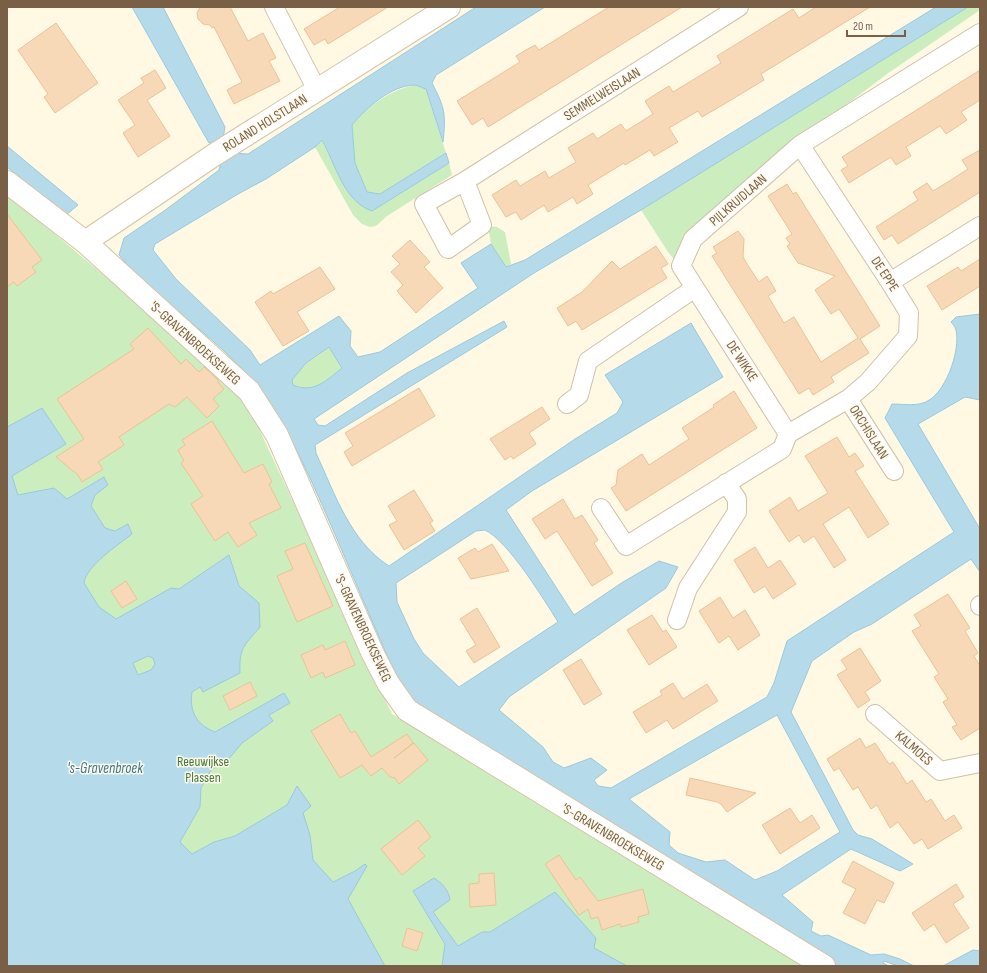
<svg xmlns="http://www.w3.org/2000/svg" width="987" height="973" viewBox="0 0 987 973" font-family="'Sofia Sans Condensed',sans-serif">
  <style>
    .green { fill: #cceebf }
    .water { fill: #b5dbea; stroke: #9ac9dd; fill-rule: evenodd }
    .building { fill: #f7d9b7; stroke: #ebc296 }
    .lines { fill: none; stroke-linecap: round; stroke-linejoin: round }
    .street-casing { stroke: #d1c0a8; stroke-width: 20 }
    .secondary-casing { stroke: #d7c3a7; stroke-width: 24 }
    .street { stroke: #fff; stroke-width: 18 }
    .secondary { stroke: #fff; stroke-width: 22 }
    .labels { text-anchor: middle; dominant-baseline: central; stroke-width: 3; stroke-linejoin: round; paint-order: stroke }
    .street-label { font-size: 14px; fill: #795f46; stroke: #fffaeb }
    .park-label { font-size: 14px; fill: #447a3a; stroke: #fffaeb }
    .water-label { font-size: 15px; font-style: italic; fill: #3c7690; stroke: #fffaeb }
  </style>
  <rect width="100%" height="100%" fill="#fff8e3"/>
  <!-- green -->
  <path class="green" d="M968 7H980V10L887 74 805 136 715 210 683 270 668 252 641 210Z
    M416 85 426 89 446 153 380 194 367 192 355 163 352 125C369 105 390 90 416 85Z
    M322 140 343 181 372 211 449 163 452 175 387 216 376 226 370 227 362 224 353 215 315 147Z
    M7 194 241 390 392 714 809 966H7Z
    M488 226 497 227 505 232 511 264 506 267 491 244Z
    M329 347 342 368C327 381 315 394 293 385L292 380 306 363Z"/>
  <!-- water -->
  <path class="water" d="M132 7H163L225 127 223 139 231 153 248 154 476 7H545L436 75 432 83C445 108 446 114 443 142L426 89C422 88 418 85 414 85 391 86 367 107 352 125L355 163 367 192 380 194 446 153 449 163 372 211C344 202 335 163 322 140L315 147 266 179 238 194 155 244 153 250 176 279 250 350 260 365 339 316 351 331 350 346 358 357 380 352 478 288 461 263 491 244 506 267 525 260 936 7H968L641 210 534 273 314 419 318 425 325 426 407 373 504 321 507 327 315 445 316 453C335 494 350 541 389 566L575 439 617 413 623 402 605 375 691 323 723 377 532 491 506 510 574 615 623 582 659 561 678 567 666 588 509 697 499 710 543 747 553 762 564 768 591 758 607 770 594 780 598 786 611 788 767 697 774 683 787 641 954 532 885 418 892 404C901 404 914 406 923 403 945 397 961 350 956 330 955 327 953 324 951 322L956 317 980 314V400L965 397 918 424 980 529V572L971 559 872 624 854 632 812 661 791 712 853 830 858 835 872 839 913 864 900 871 851 849 782 895 813 922 811 931 821 936 828 935 871 955 884 954 900 959 914 966H898L884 961 883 963 889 966H819L813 946 805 941 801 942 424 713 404 693C380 640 357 586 334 532 313 485 293 435 262 393 223 339 161 306 119 255L124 238 164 211 219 170 222 159 214 144 209 143ZM329 347 342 368C327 380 314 394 293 385L292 380 306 363ZM485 530C508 541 543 598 558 622L459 687 423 653 414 639 397 602 396 583 476 531ZM777 715 840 832 777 871 755 880 725 860 706 862 678 853 669 845 670 832 629 799Z
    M7 146 78 205 66 215 7 167Z
    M42 408 66 444 12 476 18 495 54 488 67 499 104 477 108 485 95 495 91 506 105 528 115 531 128 524 132 534C118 545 86 566 84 583L99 607 116 619 171 588 179 589 229 555 239 586 259 603 260 627C244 646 239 647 240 673L203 692 200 687 192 692C189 712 197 725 215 732L284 693 290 703 269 715 273 721 242 743 227 761 211 770 201 788 200 807 180 842 192 854 214 842 235 836 287 805 297 786 311 806 303 813 310 835 313 860 333 882 355 871 365 864 367 866 348 899 385 966H7V427ZM148 656 153 658 155 664 151 670 138 675 133 663Z
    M434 878C443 884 448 889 450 900L433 912 458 946 482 932H490L555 892 596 938 594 948 627 966H442L445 944 413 891Z
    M973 950 980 951V966H943Z"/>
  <!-- building -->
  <path class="building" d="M200 7H230L248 41 263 33 276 58 269 61 280 81 234 104 227 90 242 82 214 27 212 28 210 25 203 24 198 19 197 13Z
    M340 7H388L328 44 325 39 314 45 304 29Z
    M609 7H682L488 127 483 118 472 125 457 101 520 62 516 56 526 50 535 45 539 50Z
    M816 7H870L761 74 764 80 726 103 702 117 698 111 669 128 678 142 654 156 650 150 625 165 624 163 588 185 593 194 577 204 573 197 548 212 544 205 521 220 516 212 506 217 492 195 516 180 520 186 545 171 549 178 576 162 568 148 593 133 597 139 621 124 626 131 653 114 645 101 669 86 673 92 721 63 717 56 793 9 799 18Z
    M56 23 98 83 55 113 44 97 48 94 18 50Z
    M155 70 166 88 147 100 170 136 138 157 123 133 135 125 118 100 144 83 141 78Z
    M980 70V100L961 112 967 120 946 134 940 126 906 147 911 156 896 165 891 157 849 183 841 170 848 166 842 157Z
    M980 150V192L898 244 892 235 884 240 876 227 918 200 913 192 927 183 933 191 951 180 968 169 962 160Z
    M787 184 793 194 796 192 880 326 860 339 869 353 831 377 834 382 813 395 809 388 799 394 712 256 717 253 713 247 738 231 744 239 743 257 747 264 759 282 767 276 776 291 768 296 784 323 794 317 821 362 858 338 839 309 831 314 815 290 835 276 798 263 787 246 790 244 786 238 792 234 768 196Z
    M7 214 42 260 32 267 36 272 17 286 14 282 7 287Z
    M410 240 430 262 424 267 443 288 416 313 397 291 403 285 391 272 400 264 392 256Z
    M656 246 668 264 661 268 667 278 582 330 576 321 568 326 557 308 582 292 612 261 620 269Z
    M980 259V286L942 310 927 286 958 267 961 271Z
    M320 267 335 289 297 312 309 331 283 346 255 302 271 291 273 294Z
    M148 328 181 364 186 359 199 372 204 367 218 380V382L224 389 213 399 219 406 207 418 187 397 175 407 169 404 119 437 124 445 98 462 103 469 82 482 78 475 56 457 84 439 57 399 134 349 130 344Z
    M419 388 435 416 352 466 344 452 353 446 345 433Z
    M734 391 757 428 626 511 611 488 616 485 618 470 642 454 649 465 689 439 682 428 714 407 713 405Z
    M542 407 550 419 529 433 536 444 513 459 511 456 505 460 490 439Z
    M212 421 244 473 263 464 272 482 269 484 281 508 249 523 257 535 238 547 228 532 215 541 191 504 203 496 181 463 184 461 178 450 185 445 182 440Z
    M837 437 849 457 855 453 864 466 855 471 889 524 868 538 849 507 823 524 846 560 834 568 814 536 804 543 799 535 789 542 769 511 790 497 798 511 828 493 805 456Z
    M414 490 433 521 430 523 435 531 404 550 389 525 397 521 388 506Z
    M563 499 575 519 582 515 598 540 594 543 613 573 592 586 557 531 545 539 532 519Z
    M305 543 333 606 297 622 277 576 293 569 285 551Z
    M492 544 509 571 471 579 458 558 475 548 478 552Z
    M755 547 768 568 780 560 796 584 773 599 765 586 754 593 734 560Z
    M126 581 137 599 122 608 111 591Z
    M948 594 970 628 965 631 978 653 974 656 980 666V728L961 740 952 727 957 725 943 702 948 699 934 677 939 674 912 631 921 626 914 615Z
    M720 597 733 618 745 610 760 635 738 650 729 636 719 643 699 611Z
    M477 608 500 647 474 663 466 651 476 645 460 619Z
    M652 615 663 632 666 630 677 647 649 665 627 630Z
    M345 641 355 665 325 678 323 672 311 678 301 655 323 645 325 650Z
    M860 648 881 681 865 692 870 700 858 708 837 675 847 669 841 660Z
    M581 659 602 694 584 705 563 670Z
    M250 682 257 696 230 710 223 696Z
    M673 683 683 699 707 684 718 701 673 729 667 720 646 733 633 712 662 695 660 691Z
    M340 714 351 733 355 731 371 757 407 734 413 743 394 758 414 743 428 760 399 784 395 778 390 777 382 768 371 776 362 765 340 778 311 731Z
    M860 738 866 748 875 743 889 764 893 762 907 784 912 780 926 802 931 799 945 821 954 815 962 828 928 849 922 839 914 844 898 822 890 828 877 805 871 809 858 787 853 790 839 768 834 771 827 759Z
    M690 778 756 793 727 812 721 804 717 802 686 795Z
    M790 808 800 823 812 815 820 828 780 854 762 825Z
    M418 820 431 837 418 848 425 856 402 875 381 849Z
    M559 855 576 880 580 877 598 901 643 889 649 914 638 917 639 922 621 927 620 924 602 930 598 917 591 919 588 909 579 915 545 864Z
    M853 861 894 883 884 903 877 900 865 924 843 913 856 889 842 882Z
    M494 873 496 905 470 907 469 884 479 883V874Z
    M956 884 964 897 953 904 969 928 946 943 934 924 924 931 912 913Z
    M407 928 423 933 417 951 402 946Z"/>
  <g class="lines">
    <!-- street casing -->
    <g class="street-casing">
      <path id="street" d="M274 7 317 90
        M465 181 482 225 448 249 424 204 465 181 739 7
        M890 282 980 226
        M695 288 788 434
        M848 399 894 471
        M567 404 579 395 588 361 695 288 681 266 693 239 800 145 980 33
        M601 508 626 546 782 449 788 434 848 399 868 382 908 336 909 313 890 282 800 145
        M980 605V606
        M677 620 688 588 737 512V499L726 483
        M875 714 940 771 980 763"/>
    </g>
    <!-- secondary casing -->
    <g class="secondary-casing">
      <path id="secondary" d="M7 182 85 242 249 391 277 435 372 652 388 683 407 710 824 966
        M85 242 214 155 449 7"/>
    </g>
    <!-- street -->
    <use href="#street" class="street"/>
    <!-- secondary -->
    <use href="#secondary" class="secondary"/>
  </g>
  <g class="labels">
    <!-- street labels -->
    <g class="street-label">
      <text transform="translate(602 94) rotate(-32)">SEMMELWEISLAAN</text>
      <text transform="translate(265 123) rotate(-32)">ROLAND HOLSTLAAN</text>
      <text transform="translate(738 200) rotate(-41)">PIJLKRUIDLAAN</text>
      <text transform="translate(885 274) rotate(57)">DE EPPE</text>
      <text transform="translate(195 343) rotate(42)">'S-GRAVENBROEKSEWEG</text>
      <text transform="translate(742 361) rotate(57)">DE WIKKE</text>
      <text transform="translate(869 432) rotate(58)">ORCHISLAAN</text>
      <text transform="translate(363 628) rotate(65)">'S-GRAVENBROEKSEWEG</text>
      <text transform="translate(914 748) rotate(41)">KALMOES</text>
      <text transform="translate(613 837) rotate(31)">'S-GRAVENBROEKSEWEG</text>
    </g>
    <!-- park labels -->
    <g class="park-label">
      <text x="203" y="761">Reeuwijkse<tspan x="203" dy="16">Plassen</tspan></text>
    </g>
    <!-- water labels -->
    <g class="water-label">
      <text x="105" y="768">'s-Gravenbroek</text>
    </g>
  </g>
  <!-- border -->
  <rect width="987" height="973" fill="none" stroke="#795f46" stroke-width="16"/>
  <!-- scale -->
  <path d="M847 30v6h58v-6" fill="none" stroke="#795f46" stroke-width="2"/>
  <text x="853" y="30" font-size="12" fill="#795f46" stroke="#fffaeb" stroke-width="3" paint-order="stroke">20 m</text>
</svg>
